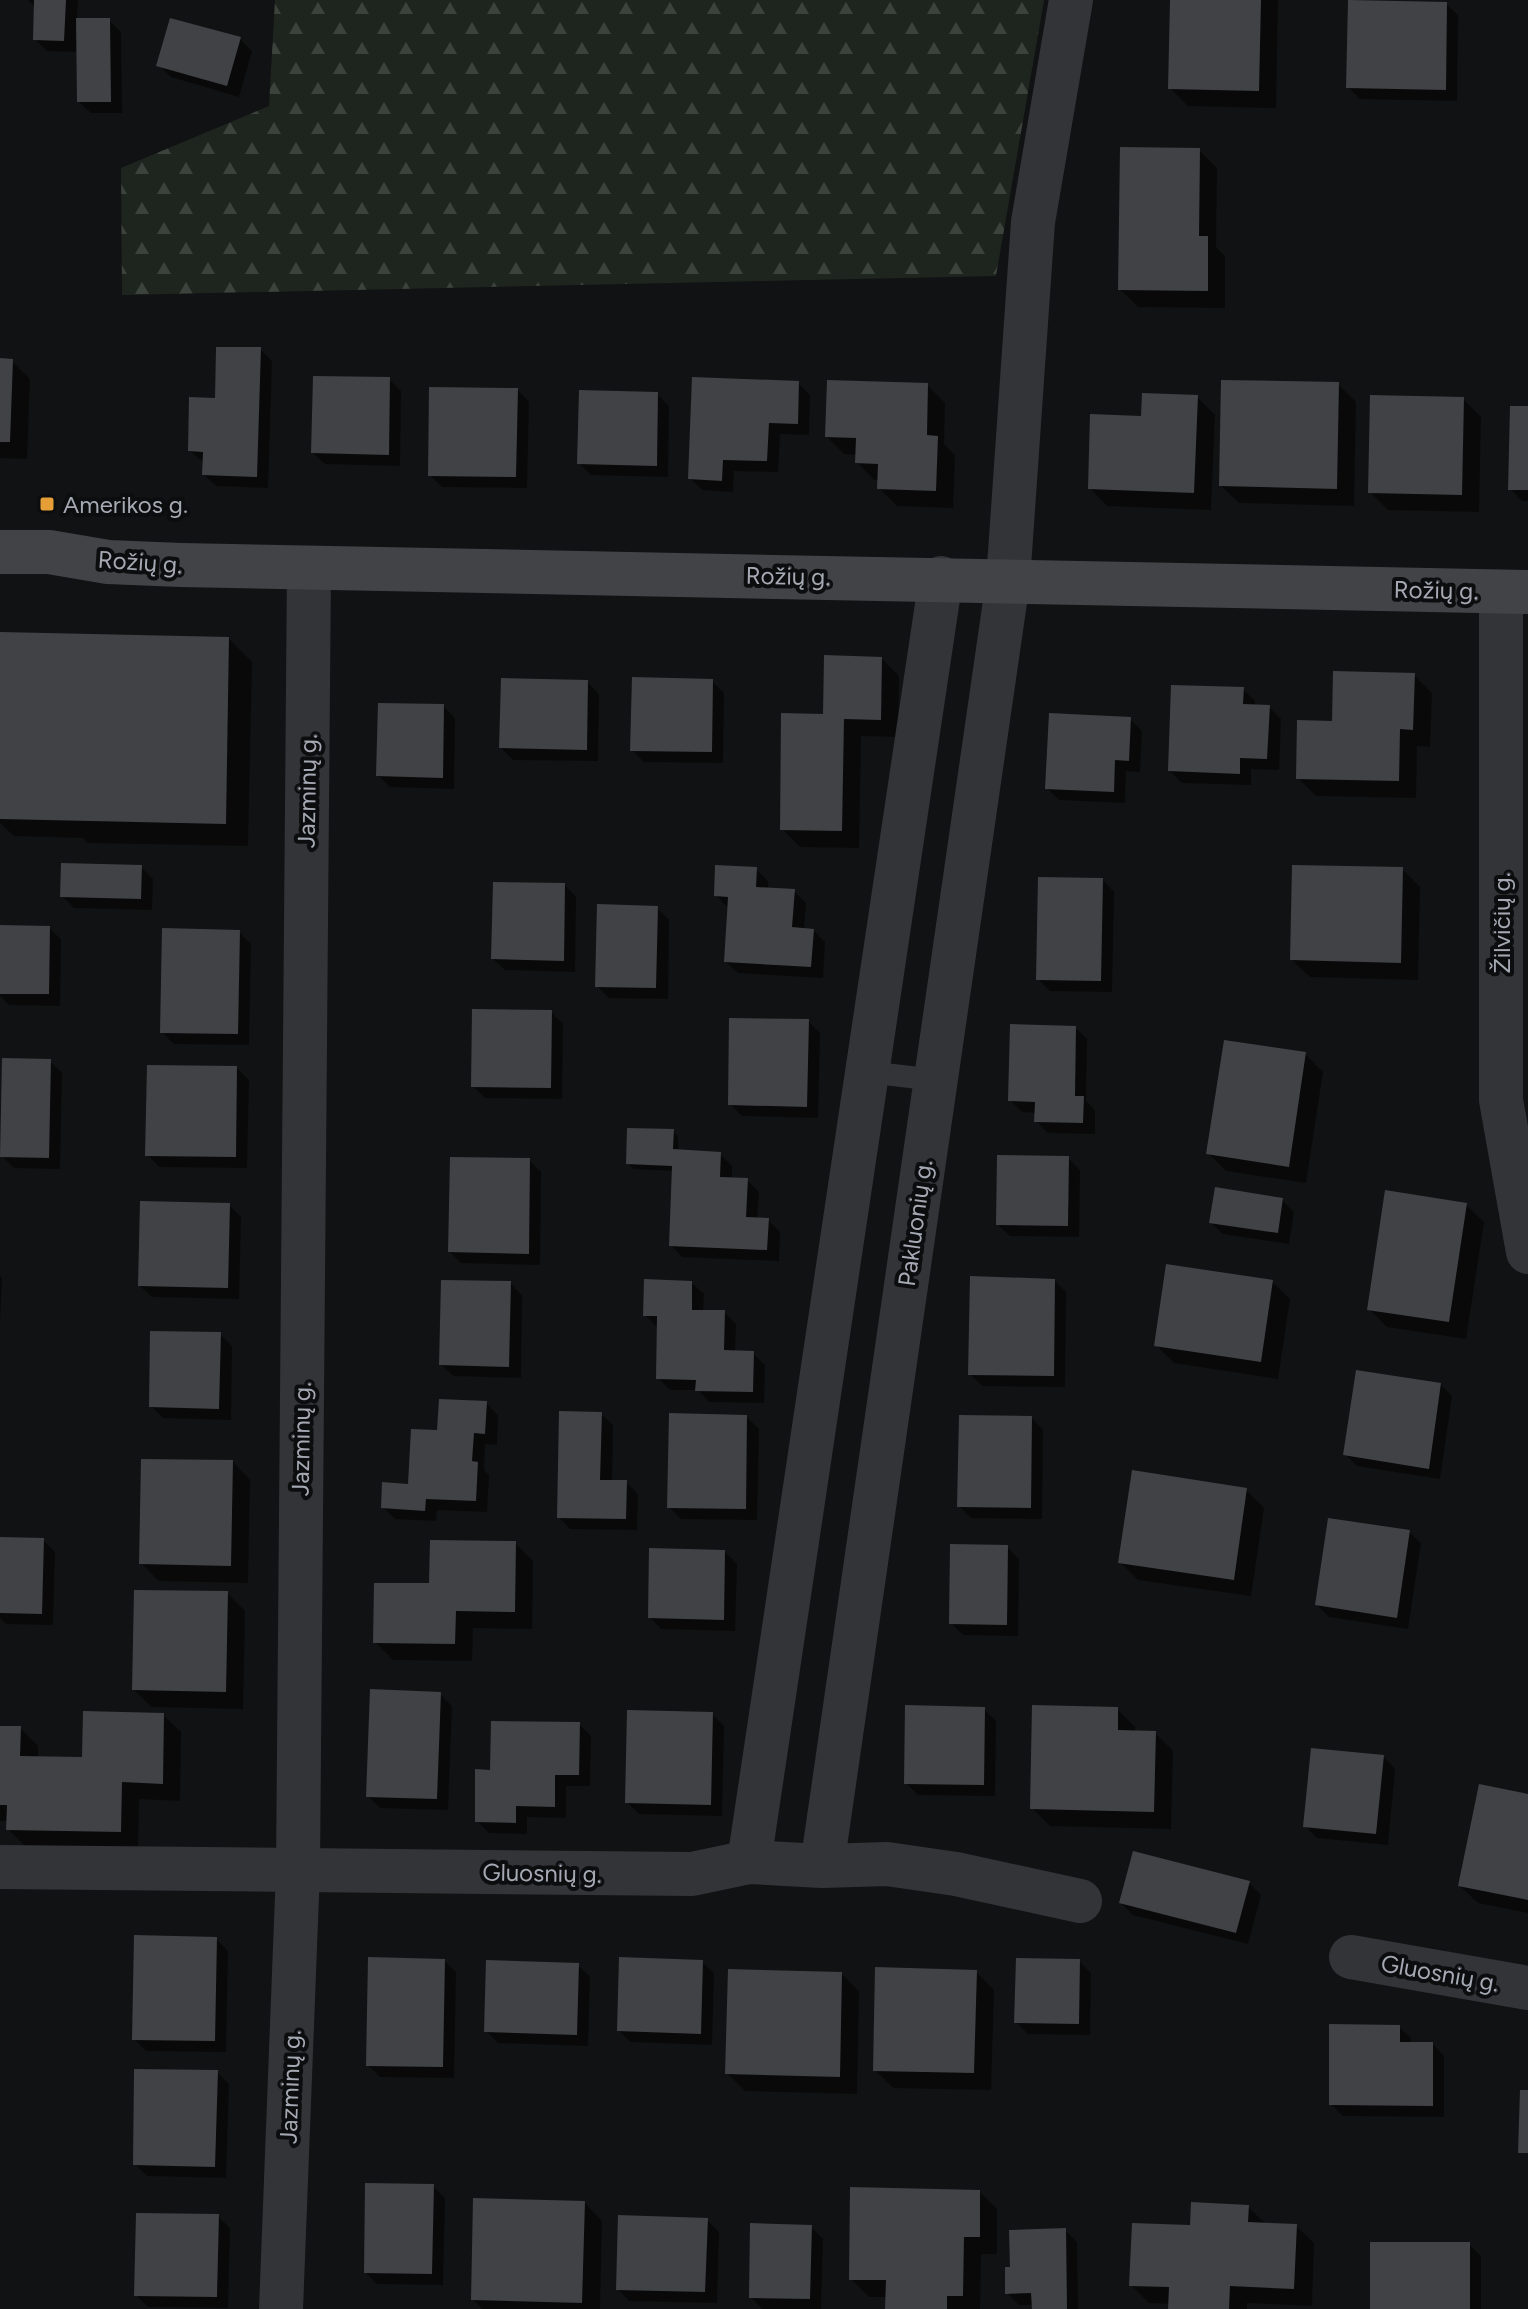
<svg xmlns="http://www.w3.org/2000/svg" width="1528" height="2309" viewBox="0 0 1528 2309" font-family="Figtree,sans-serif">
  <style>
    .forest { fill: url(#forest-firs) }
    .shadow { fill: #0007 }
    .building { fill: #404246 }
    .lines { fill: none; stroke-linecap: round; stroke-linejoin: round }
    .lane { stroke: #333438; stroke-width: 22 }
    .street { stroke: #333438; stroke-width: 44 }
    .secondary { stroke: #414347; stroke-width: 44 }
    .poi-dot { fill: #e69e36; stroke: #0c0d0e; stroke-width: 3 }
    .labels { text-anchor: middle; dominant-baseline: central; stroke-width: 8; stroke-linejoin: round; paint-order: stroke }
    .poi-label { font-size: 24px; fill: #a4a9b3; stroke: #0c0d0e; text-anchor: start }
    .street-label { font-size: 24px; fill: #a4a9b3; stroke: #0c0d0e }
  </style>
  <defs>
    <pattern id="forest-firs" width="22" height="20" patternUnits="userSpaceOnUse" patternTransform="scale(2)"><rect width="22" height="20" fill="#1e251e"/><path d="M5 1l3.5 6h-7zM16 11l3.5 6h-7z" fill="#3c423c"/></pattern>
  </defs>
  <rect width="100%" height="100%" fill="#111213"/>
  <!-- forest -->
  <path class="forest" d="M275 0H1044L996 276 122 295 121 168 269 106Z"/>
  <!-- shadow -->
  <path class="shadow" d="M28 0H78L77 20H109L121 32 122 113H91L79 102 78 52 47 51 35 39 36 8Z
    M1172 0H1278L1276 108 1188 106 1170 88Z
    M1446 4 1458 15 1457 101 1360 99 1348 87Z
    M240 39 252 51 239 97 171 77 159 65Z
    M1199 150 1217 168 1216 247 1225 256V308L1138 307 1120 289Z
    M260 349 272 361 268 488 216 486 204 475V463L190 451 217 400Z
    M0 360 12 361 30 379 27 459 0 458Z
    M389 379 401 391 400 466 325 464 313 453Z
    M798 383 810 395 809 435 780 434 778 472 734 471 733 492 702 490 690 478Z
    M1338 384 1356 402 1354 506 1239 503 1221 486Z
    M927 385 945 403 944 444 955 455 953 508 897 506 879 488V480H874L857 462V455L844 454 827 437Z
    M518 390 529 402 527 488 442 487 430 475Z
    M657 394 669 406 668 477 591 475 579 463Z
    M1197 397 1215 415 1211 510 1107 506 1090 488 1143 418Z
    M1463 399 1481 417 1479 512 1388 510 1370 492Z
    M1528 408V501H1522L1510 489Z
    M0 634 229 639 252 662 248 846 88 843 83 838 14 836 0 823Z
    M881 658 899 676 898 737 861 736 859 848 800 847 782 829 825 716Z
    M1414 675 1432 693 1430 747 1417 746 1416 798 1316 796 1298 778 1334 723Z
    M712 681 724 693 723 763 644 762 632 750Z
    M587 682 599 694 598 761 513 760 501 748Z
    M1243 689 1255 701V707H1269L1281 719 1279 770 1251 769V785L1182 783 1170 771Z
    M443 706 455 718 454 789 390 787 378 775Z
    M1130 719 1142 731 1140 772 1126 771 1125 803 1059 800 1047 788Z
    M141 867 153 879 152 910 74 908 62 896Z
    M756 869 768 881V890L794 891 806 903 804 930H813L825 942 823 978 738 973 726 962 727 907 716 895Z
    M1402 869 1420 887 1418 980 1310 977 1292 960Z
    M1103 880 1114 892 1112 992 1050 991 1038 979Z
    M565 885 576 897 575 972 505 970 493 959Z
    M657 908 669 920 668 999 609 998 597 986Z
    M0 927 49 928 61 939 60 1006 9 1005 0 996Z
    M239 932 251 944 249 1045 174 1044 162 1032Z
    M551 1012 563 1024 562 1099 485 1098 473 1086Z
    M808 1021 820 1033 818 1118 742 1116 730 1104Z
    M1076 1028 1087 1039 1086 1101 1095 1110V1134L1048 1133 1036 1121V1113L1022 1112 1010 1100Z
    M1305 1054 1323 1072 1306 1183 1226 1171 1208 1153Z
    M50 1061 62 1073 60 1169 14 1168 2 1156Z
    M237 1068 249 1080 247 1168 159 1167 148 1155Z
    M673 1131 678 1137V1152L720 1154 732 1166V1180H747L759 1192 757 1219 768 1220 780 1232 779 1261 682 1257 671 1245 674 1171 633 1169 628 1163Z
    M1068 1158 1080 1170 1079 1237 1010 1236 998 1225Z
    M529 1160 541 1172 540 1265 461 1263 450 1252Z
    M1282 1200 1294 1212 1289 1244 1223 1234 1211 1223Z
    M229 1205 241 1217 239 1299 152 1297 140 1286Z
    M1466 1205 1484 1222 1466 1339 1387 1327 1369 1309Z
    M0 1276 2 1278 0 1326Z
    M1055 1281 1066 1292 1065 1387 982 1386 970 1374Z
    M1272 1282 1290 1299 1278 1379 1174 1363 1156 1345Z
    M510 1283 522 1295 521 1378 453 1376 441 1364Z
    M692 1283 704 1294 703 1312H724L736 1324 735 1353H753L765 1365 764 1403 709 1402 698 1390H670L658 1378 657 1327 645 1315Z
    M220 1334 232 1346 231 1420 163 1418 151 1406Z
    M1441 1385 1452 1396 1440 1479 1357 1466 1346 1455Z
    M486 1403 498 1415 497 1445 485 1444 484 1470 489 1475 487 1512 437 1510 436 1521 395 1519 383 1507 410 1486Z
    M601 1414 613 1425 612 1482H626L638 1494 637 1530 570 1529 559 1517Z
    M747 1417 759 1429 757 1520 681 1519 669 1507Z
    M1032 1418 1043 1430 1042 1519 971 1518 959 1506Z
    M233 1462 250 1480 248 1583 159 1581 141 1563Z
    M1246 1490 1264 1508 1251 1596 1138 1580 1120 1562Z
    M1409 1532 1421 1543 1408 1629 1329 1617 1317 1605Z
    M0 1539 43 1540 55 1552 53 1625 6 1624 0 1618Z
    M515 1543 533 1561 532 1629 473 1628 472 1661 393 1660 375 1642Z
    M1007 1547 1019 1559 1018 1636 963 1635 951 1623Z
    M725 1552 737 1564 735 1631 661 1629 650 1617Z
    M227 1593 245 1611 243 1709 152 1707 134 1690Z
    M440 1694 452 1706 448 1810 380 1808 368 1796Z
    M984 1709 996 1721 995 1796 918 1795 906 1783Z
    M1117 1709 1135 1727V1733H1155L1173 1751 1171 1829 1050 1826 1032 1808Z
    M712 1714 724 1726 722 1816 639 1814 627 1802Z
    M163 1715 181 1732 180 1801 139 1799 138 1849 26 1847 8 1829V1821H0V1728H20L38 1746V1758L84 1759Z
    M579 1724 591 1736 590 1786H566V1818L527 1817V1834L489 1833 477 1821 492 1772Z
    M1384 1757 1395 1769 1388 1845 1317 1838 1305 1826Z
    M1528 1796V1913L1478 1903 1460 1886Z
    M1249 1883 1261 1895 1248 1944 1133 1915 1121 1903Z
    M216 1939 228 1951 226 2052 146 2051 134 2039Z
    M444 1961 456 1972 454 2078 380 2077 368 2065Z
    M1079 1961 1091 1973 1090 2035 1028 2034 1016 2022Z
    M702 1962 714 1973 712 2045 631 2042 619 2031Z
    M578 1965 590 1977 588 2046 498 2043 486 2031Z
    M976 1972 994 1990 991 2090 893 2088 875 2070Z
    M842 1974 859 1992 857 2094 745 2091 727 2073Z
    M1399 2027 1411 2038V2044H1433L1444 2056V2117L1343 2116 1331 2104Z
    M217 2072 229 2084 226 2178 147 2176 135 2164Z
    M433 2186 445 2198 443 2285 377 2284 366 2273Z
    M980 2192 997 2209V2254H981L980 2309H887V2297H869L851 2279Z
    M585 2203 602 2221 600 2309H482L473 2299Z
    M1248 2207 1266 2224 1296 2226 1314 2243 1312 2306 1247 2303V2309H1170V2304L1149 2303 1131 2285 1192 2227Z
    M218 2216 230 2228 228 2308 148 2307 136 2295Z
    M707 2220 719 2232 717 2303 629 2301 618 2289Z
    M811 2227 823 2239 821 2309H762L751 2297Z
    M1065 2230 1077 2242 1078 2309H1034V2305H1019L1007 2293 1012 2269Z
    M1469 2244 1481 2256V2309H1372Z"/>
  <!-- building -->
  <path class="building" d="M34 0H66L64 41 33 40Z
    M1170 0H1261L1259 91 1168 89Z
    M1348 0 1447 2 1446 90 1346 88Z
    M76 18H110L111 102H77Z
    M170 18 241 37 227 86 156 66Z
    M1120 147 1200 148 1199 236H1208V291L1118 290Z
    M216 347H261L257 477 202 475 203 452 188 451 189 397 215 398Z
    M0 358 13 359 10 442H0Z
    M313 376 390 377 389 455 311 453Z
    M692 377 799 381 798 424 769 423 767 461 723 460 722 481 688 479Z
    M827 380 928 383 927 435 938 436 936 491 877 489 878 464 855 463 856 438 825 437Z
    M1221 380 1339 382 1337 489 1219 486Z
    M429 387 518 388 516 477 428 476Z
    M579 390 658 392 657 466 577 464Z
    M1142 393 1198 395 1194 493 1088 489 1090 414 1141 416Z
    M1370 395 1464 397 1462 495 1368 493Z
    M1510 406H1528V490H1508Z
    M0 632 229 637 226 824 0 819Z
    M824 655 882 657 881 720 844 719 842 831 780 830 781 713 823 714Z
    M1333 671 1415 673 1413 730 1400 729 1399 781 1296 779 1297 720 1332 721Z
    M632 677 713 679 712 752 630 751Z
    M501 678 588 680 587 750 499 748Z
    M1171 685 1244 687 1243 704 1270 705 1267 759 1240 758V774L1168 771Z
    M378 703 444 704 443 778 376 776Z
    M1049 713 1131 717 1129 761 1115 760 1114 792 1045 789Z
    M61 863 142 865 141 899 60 897Z
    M715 865 757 867 756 887 795 889 792 927 814 929 811 967 724 962 728 897 714 896Z
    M1292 865 1403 867 1401 963 1290 960Z
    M1038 877 1103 878 1101 981 1036 980Z
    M493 882 565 883 564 961 491 959Z
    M597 904 658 906 656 988 595 987Z
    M0 925 50 926 49 994H0Z
    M162 928 240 930 238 1034 160 1033Z
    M472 1009 552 1010 551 1088 471 1087Z
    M729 1018 809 1019 807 1107 728 1105Z
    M1010 1024 1076 1026 1075 1096H1084L1083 1123 1034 1122 1035 1102 1008 1101Z
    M1224 1040 1306 1052 1289 1167 1206 1154Z
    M2 1058 51 1059 49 1158 0 1157Z
    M147 1065 237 1066 236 1157 145 1156Z
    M627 1128 674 1129 673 1149 721 1152 720 1177 748 1178 746 1217 769 1218 767 1250 669 1246 672 1166 626 1164Z
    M997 1155 1069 1156 1068 1226 996 1225Z
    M450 1157 530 1158 529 1254 448 1252Z
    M1215 1187 1283 1198 1278 1233 1209 1223Z
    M1385 1190 1467 1203 1449 1322 1367 1310Z
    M140 1201 230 1203 228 1288 138 1286Z
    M1166 1264 1273 1280 1261 1362 1154 1346Z
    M970 1276 1055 1279 1054 1376 968 1375Z
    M644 1279 692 1281V1310H725L724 1350 754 1351 753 1392 695 1391 696 1380 656 1379 657 1316H643Z
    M441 1280 511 1281 509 1367 439 1365Z
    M150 1331 221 1332 219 1409 149 1407Z
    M1356 1370 1441 1383 1429 1469 1343 1455Z
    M439 1399 487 1401 485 1434 474 1433 472 1461 478 1462 476 1501 426 1499 425 1511 381 1508 382 1482 408 1484 411 1429 437 1430Z
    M559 1411 602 1412 600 1480H627L626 1519 557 1518Z
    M669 1413 747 1415 746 1509 667 1508Z
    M959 1415 1032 1416 1031 1508 957 1507Z
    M141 1459 233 1460 231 1566 139 1564Z
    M1132 1470 1247 1488 1234 1580 1118 1563Z
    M1328 1518 1410 1530 1397 1618 1315 1605Z
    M0 1537 44 1538 42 1614 0 1613Z
    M430 1540 516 1541 515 1612 456 1611 455 1644 373 1643 374 1583H429Z
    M950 1544 1008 1545 1007 1625 949 1624Z
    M649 1548 725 1550 724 1620 648 1618Z
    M134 1590 228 1591 226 1692 132 1690Z
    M370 1689 441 1692 437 1799 366 1797Z
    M905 1705 985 1707 984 1785 904 1784Z
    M1032 1705 1118 1707V1730L1156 1731 1154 1812 1030 1809Z
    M627 1710 713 1712 711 1805 625 1803Z
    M83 1711 164 1713 163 1784 122 1782 121 1832 6 1830 7 1805H0V1726H21L20 1756 82 1757Z
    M491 1721 580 1722 579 1775H555V1807L516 1806V1823L475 1822V1769L490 1770Z
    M1311 1748 1384 1755 1376 1834 1303 1827Z
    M1479 1784 1528 1794V1900L1458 1886Z
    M1133 1851 1250 1881 1236 1933 1119 1903Z
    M134 1935 217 1937 215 2041 132 2040Z
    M368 1957 445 1959 443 2067 366 2066Z
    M619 1957 703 1960 701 2034 617 2031Z
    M1016 1958 1080 1959 1079 2024 1014 2023Z
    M486 1960 579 1963 577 2035 484 2032Z
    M875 1967 977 1970 974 2073 873 2071Z
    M728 1969 842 1972 840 2077 725 2074Z
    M1329 2024 1400 2025V2042H1433V2106L1329 2105Z
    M134 2069 218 2070 215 2167 133 2165Z
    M1520 2090H1528V2153H1518Z
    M365 2183 434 2184 432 2274 364 2273Z
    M850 2187 980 2190V2237H964L963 2296H947V2309H885L886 2280H849Z
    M473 2198 585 2201 582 2303 471 2300Z
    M1191 2202 1249 2205 1248 2222 1297 2224 1294 2289 1230 2286 1229 2309H1168L1169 2287 1129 2286 1132 2223 1190 2225Z
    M136 2213 219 2214 217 2297 134 2296Z
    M618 2215 708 2218 705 2292 616 2290Z
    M750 2223 812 2225 810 2299 749 2298Z
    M1066 2228 1067 2309H1032L1031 2293 1005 2294V2267H1010L1009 2230Z
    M1370 2242H1470V2309H1370Z"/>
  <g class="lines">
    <!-- lane -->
    <path class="lane" d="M867 1072 936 1080"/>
    <!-- street -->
    <path class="street" d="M1501 592V1100L1528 1252
      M749 1862 941 578
      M822 1866 1008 581 1033 222 1071 0
      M0 1867 692 1874 749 1862 822 1866 887 1864 956 1874 1080 1901
      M1351 1957 1528 1988
      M281 2309 298 1870 309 568"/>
    <!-- secondary -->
    <path class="secondary" d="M0 552H49L108 562 181 565 1528 592"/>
  </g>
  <!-- markers -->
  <rect class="poi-dot" x="39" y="496" width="16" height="16" rx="4"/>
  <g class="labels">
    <!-- poi labels -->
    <g class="poi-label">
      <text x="63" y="504">Amerikos g.</text>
    </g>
    <!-- street labels -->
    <g class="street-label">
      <text transform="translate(140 562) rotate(4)">Rožių g.</text>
      <text transform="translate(788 576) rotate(1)">Rožių g.</text>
      <text transform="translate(1436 590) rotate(1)">Rožių g.</text>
      <text transform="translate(307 791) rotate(-89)">Jazminų g.</text>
      <text transform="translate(1501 923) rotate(-90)">Žilvičių g.</text>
      <text transform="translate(915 1223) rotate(-82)">Pakluonių g.</text>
      <text transform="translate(301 1439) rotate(-89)">Jazminų g.</text>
      <text transform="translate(542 1873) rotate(1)">Gluosnių g.</text>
      <text transform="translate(1440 1973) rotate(10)">Gluosnių g.</text>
      <text transform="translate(290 2087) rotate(-88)">Jazminų g.</text>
    </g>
  </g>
</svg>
